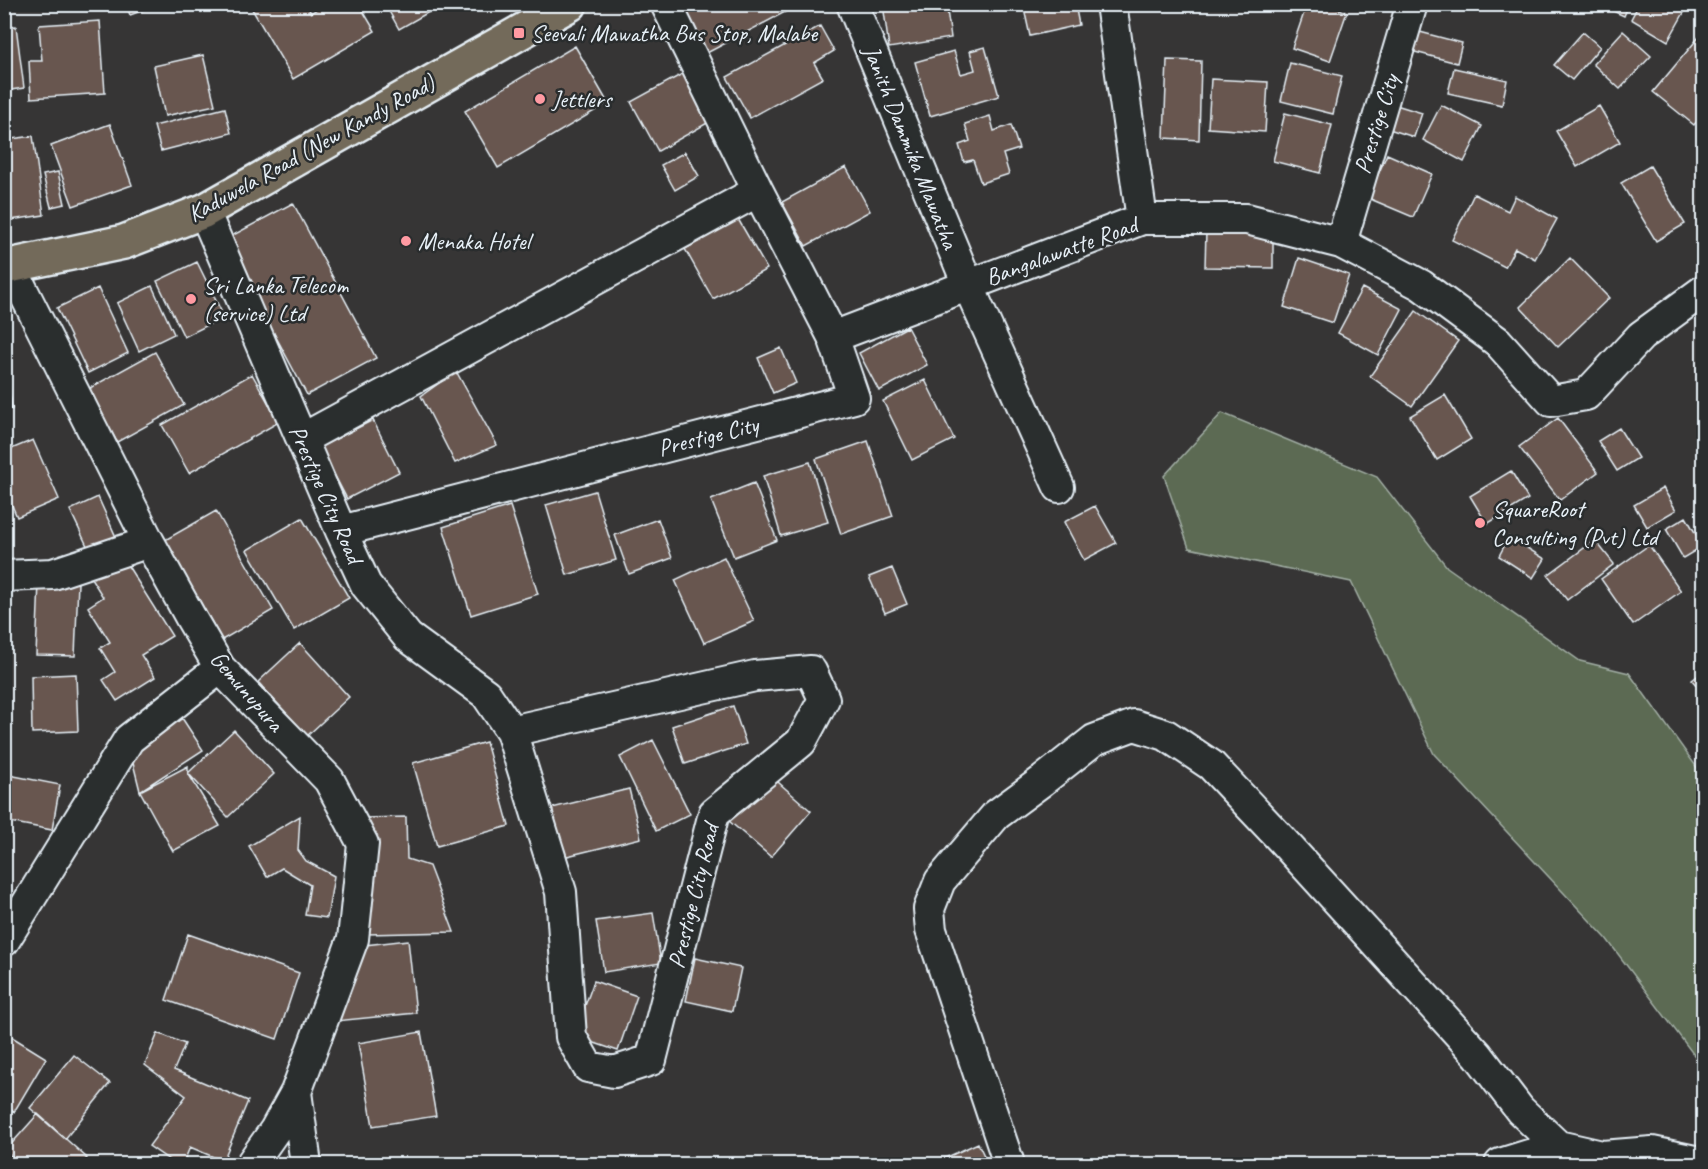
<svg xmlns="http://www.w3.org/2000/svg" width="1708" height="1169" viewBox="0 0 1708 1169" font-family="Caveat,sans-serif">
  <style>
    .green { fill: #5b6a52; stroke: #a2aea5; stroke-width: 1.5 }
    .building { fill: #67574f; stroke: #e8f1f8; stroke-width: 1.5 }
    .lines { fill: none; stroke-linecap: round; stroke-linejoin: round }
    .minor-casing { stroke: #e8f1f8; stroke-width: 34 }
    .primary-casing { stroke: #e8f1f8; stroke-width: 38 }
    .minor { stroke: #2a2d2e; stroke-width: 30 }
    .primary { stroke: #736b5a; stroke-width: 33 }
    .poi-dot { fill: #ff9aa2; stroke: #2a2d2e; stroke-width: 2 }
    .labels { text-anchor: middle; dominant-baseline: central; stroke-width: 5; stroke-linejoin: round; paint-order: stroke }
    .poi-label { font-size: 24px; fill: #e8f1f8; stroke: #2a2d2e; text-anchor: start }
    .street-label { font-size: 24px; fill: #e8f1f8; stroke: #2a2d2e }
  </style>
  <rect width="100%" height="100%" fill="#363535"/>
  <filter id="ink" filterUnits="userSpaceOnUse"><feTurbulence type="fractalNoise" baseFrequency=".0167" numOctaves="2"/><feDisplacementMap in="SourceGraphic" scale="12" xChannelSelector="R" yChannelSelector="G"/><feConvolveMatrix kernelMatrix="1 2 1 2 8 2 1 2 1" color-interpolation-filters="sRGB"/></filter>
  <g filter="url(#ink)">
    <!-- green -->
    <path class="green" d="M1222 413 1377 477 1447 567 1580 661 1629 673 1703 776V1067L1606 938 1434 754 1351 582 1189 548 1164 476Z"/>
    <!-- building -->
    <path class="building" d="M126 4H160L130 15Z
      M249 4H306L311 13 324 4H359L375 31 293 79Z
      M385 4H443L399 29Z
      M676 4H786L789 10 703 55Z
      M883 4H946L951 38 889 48Z
      M1023 4H1075L1079 25 1030 36Z
      M1307 4H1325L1347 12 1330 61 1292 48Z
      M1598 4H1629L1624 16Z
      M1639 4H1678L1686 9 1668 41 1631 19Z
      M100 21 105 93 31 98 29 61H42L39 25Z
      M16 26 24 88 4 91V27Z
      M820 26 834 51 814 63 823 78 750 118 727 77Z
      M1416 31 1462 43 1457 63 1411 51Z
      M1623 31 1651 56 1620 89 1593 64Z
      M1704 31V113L1694 125 1653 92Z
      M1583 32 1600 47 1572 80 1554 65Z
      M575 46 608 103 498 168 465 111Z
      M985 47 999 96 930 116 915 62 954 51 961 74 975 70 970 51Z
      M203 55 215 105 165 116 154 66Z
      M1167 60 1201 61 1199 140 1164 138Z
      M1290 63 1342 76 1333 114 1281 101Z
      M1454 68 1507 80 1502 105 1448 93Z
      M684 73 711 121 658 151 631 102Z
      M1211 79 1268 82 1265 132 1208 128Z
      M1396 105 1422 113 1414 137 1389 129Z
      M1441 105 1482 126 1464 162 1423 140Z
      M1599 106 1620 142 1577 167 1556 131Z
      M225 108 231 133 161 151 154 126Z
      M1285 113 1332 125 1320 173 1273 161Z
      M990 116 994 131 1011 125 1019 149 1003 154 1009 174 981 183 973 160 964 162 959 145 970 141 965 124Z
      M110 124 132 185 73 206 51 146Z
      M33 136 44 215 4 221V140Z
      M685 152 699 176 675 190 661 165Z
      M1387 154 1432 174 1413 217 1368 198Z
      M1650 166 1685 224 1656 241 1621 183Z
      M846 167 870 211 806 246 782 202Z
      M58 172 65 204 51 207 43 175Z
      M1474 194 1508 211 1515 196 1557 219 1535 259 1515 248 1505 267 1452 240Z
      M293 203 376 358 307 395 224 240Z
      M738 219 767 269 713 299 685 249Z
      M1206 231 1273 232V268L1205 267Z
      M1299 258 1349 275 1333 323 1284 307Z
      M1570 258 1609 298 1558 347 1520 307Z
      M197 262 224 317 184 337 157 281Z
      M152 286 174 334 139 351 117 303Z
      M98 288 128 353 88 373 57 308Z
      M1362 288 1402 309 1378 355 1338 333Z
      M1416 311 1458 341 1412 406 1370 376Z
      M907 327 927 365 879 391 859 353Z
      M4 345 12 409H4Z
      M781 348 796 383 773 393 758 358Z
      M155 352 184 405 117 442 88 389Z
      M456 371 497 445 455 463 421 396Z
      M252 374 279 422 189 473 162 425Z
      M925 380 954 439 912 460 883 401Z
      M1445 395 1471 439 1437 460 1410 416Z
      M1558 418 1598 472 1560 500 1519 447Z
      M373 420 399 472 347 499 320 447Z
      M1619 428 1638 458 1617 471 1598 441Z
      M33 440 59 499 17 517 4 487V452Z
      M868 441 893 516 841 534 816 459Z
      M810 462 828 522 781 536 763 476Z
      M1511 471 1528 499 1487 524 1470 496Z
      M754 483 777 540 734 557 711 500Z
      M1663 488 1676 510 1647 527 1634 505Z
      M595 491 616 560 567 575 546 505Z
      M98 497 116 537 89 550 70 510Z
      M510 506 538 594 471 615 443 527Z
      M1095 506 1116 543 1084 560 1064 522Z
      M216 511 273 610 222 640 165 540Z
      M1686 517 1703 546 1683 558 1666 529Z
      M302 518 349 598 294 630 247 550Z
      M658 519 672 558 629 574 615 535Z
      M1509 537 1545 559 1533 578 1499 556Z
      M1595 540 1614 564 1567 600 1548 575Z
      M1649 545 1681 591 1633 625 1601 579Z
      M724 557 754 621 704 643 675 580Z
      M123 558 172 636 141 655 155 677 117 701 103 680 115 672 100 648 110 642 88 607 103 597 91 578Z
      M892 568 907 604 885 613 869 577Z
      M39 582 78 583 75 656 36 655Z
      M300 643 349 697 307 736 258 682Z
      M1704 671V694L1692 680Z
      M76 674 78 731 32 733 31 676Z
      M733 706 746 744 685 764 672 726Z
      M182 718 203 750 140 791 130 751Z
      M234 730 274 774 228 817 188 773Z
      M653 740 690 814 656 831 620 757Z
      M486 742 509 826 437 846 413 763Z
      M188 766V773L220 826 173 851 140 791Z
      M4 774 60 785 52 830 4 821Z
      M770 775 811 811 771 857 729 821Z
      M629 789 641 838 563 857 552 808Z
      M300 816 298 850 306 861 334 876 327 918 305 915 310 885 282 868 267 877 249 846Z
      M406 817 407 859 429 866 454 932 367 934 364 818Z
      M653 913 661 963 604 972 596 921Z
      M188 934 299 973 277 1039 166 1000Z
      M408 940 416 1013 336 1021 365 945Z
      M695 958 741 968 732 1011 686 1001Z
      M594 981 637 996 618 1051 574 1036Z
      M4 1032 46 1058 14 1112 4 1106Z
      M421 1032 436 1116 373 1126 358 1043Z
      M158 1033 185 1044 174 1070 248 1101 223 1161 190 1147 183 1164H175L149 1146 186 1096 145 1065Z
      M74 1055 110 1083 65 1139 30 1108Z
      M38 1114 87 1158 81 1164H21L5 1151Z
      M978 1143 988 1164H932Z"/>
    <g class="lines">
      <!-- minor casing -->
      <g class="minor-casing">
        <path id="minor" d="M852 4 968 285 1059 487
          M1111 4 1142 219
          M204 211 341 531 366 585 408 637 486 694 511 731 561 892 571 1037 588 1067 614 1072 651 1060 714 813 801 742 824 699 811 671 755 676 511 731
          M1341 243 1412 4
          M11 267 149 542 192 620 220 668 329 780 363 844 353 939 296 1092 275 1130 251 1164
          M833 337 1142 219H1247L1341 243 1421 285 1498 342 1551 401 1586 395 1641 336 1704 290
          M302 439 758 191
          M341 531 854 398 833 337 758 191 666 4
          M4 576 53 574 149 542
          M4 941 129 739 220 668
          M296 1092 306 1164
          M1009 1164 931 930 929 909 940 881 996 815 1042 781 1094 740 1134 725 1166 735 1211 765 1281 839 1478 1055 1520 1110 1558 1146 1602 1156 1652 1152 1704 1163
          M1500 1164 1558 1146"/>
      </g>
      <!-- primary casing -->
      <g class="primary-casing">
        <path id="primary" d="M4 267 124 242 204 211 570 4"/>
      </g>
      <!-- minor -->
      <use href="#minor" class="minor"/>
      <!-- primary -->
      <use href="#primary" class="primary"/>
    </g>
  </g>
  <!-- markers -->
  <g class="poi-dot">
    <rect x="513" y="27" width="12" height="12" rx="3"/>
    <circle cx="540" cy="99" r="6"/>
    <circle cx="406" cy="241" r="6"/>
    <circle cx="191" cy="299" r="6"/>
    <circle cx="1480" cy="523" r="6"/>
  </g>
  <g class="labels">
    <!-- poi labels -->
    <g class="poi-label">
      <text x="531" y="33">Seevali Mawatha Bus Stop, Malabe</text>
      <text x="552" y="99">Jettlers</text>
      <text x="418" y="241">Menaka Hotel</text>
      <text x="203" y="285">Sri Lanka Telecom<tspan x="203" dy="28">(service) Ltd</tspan></text>
      <text x="1492" y="509">SquareRoot<tspan x="1492" dy="28">Consulting (Pvt) Ltd</tspan></text>
    </g>
    <!-- street labels -->
    <g class="street-label">
      <text transform="translate(1376 124) rotate(-73)">Prestige City</text>
      <text transform="translate(911 147) rotate(68)">Janith Dammika Mawatha</text>
      <text transform="translate(311 148) rotate(-29)">Kaduwela Road (New Kandy Road)</text>
      <text transform="translate(1061 251) rotate(-20)">Bangalawatte Road</text>
      <text transform="translate(708 436) rotate(-14)">Prestige City</text>
      <text transform="translate(326 494) rotate(66)">Prestige City Road</text>
      <text transform="translate(247 691) rotate(49)">Gemunupura</text>
      <text transform="translate(693 896) rotate(-76)">Prestige City Road</text>
    </g>
  </g>
  <!-- margin -->
  <rect width="1708" height="1169" fill="none" stroke="#2a2d2e" stroke-width="24"/>
  <rect x="12" y="12" width="1684" height="1145" fill="none" stroke="#e8f1f8" stroke-width="2" filter="url(#ink)"/>
</svg>
